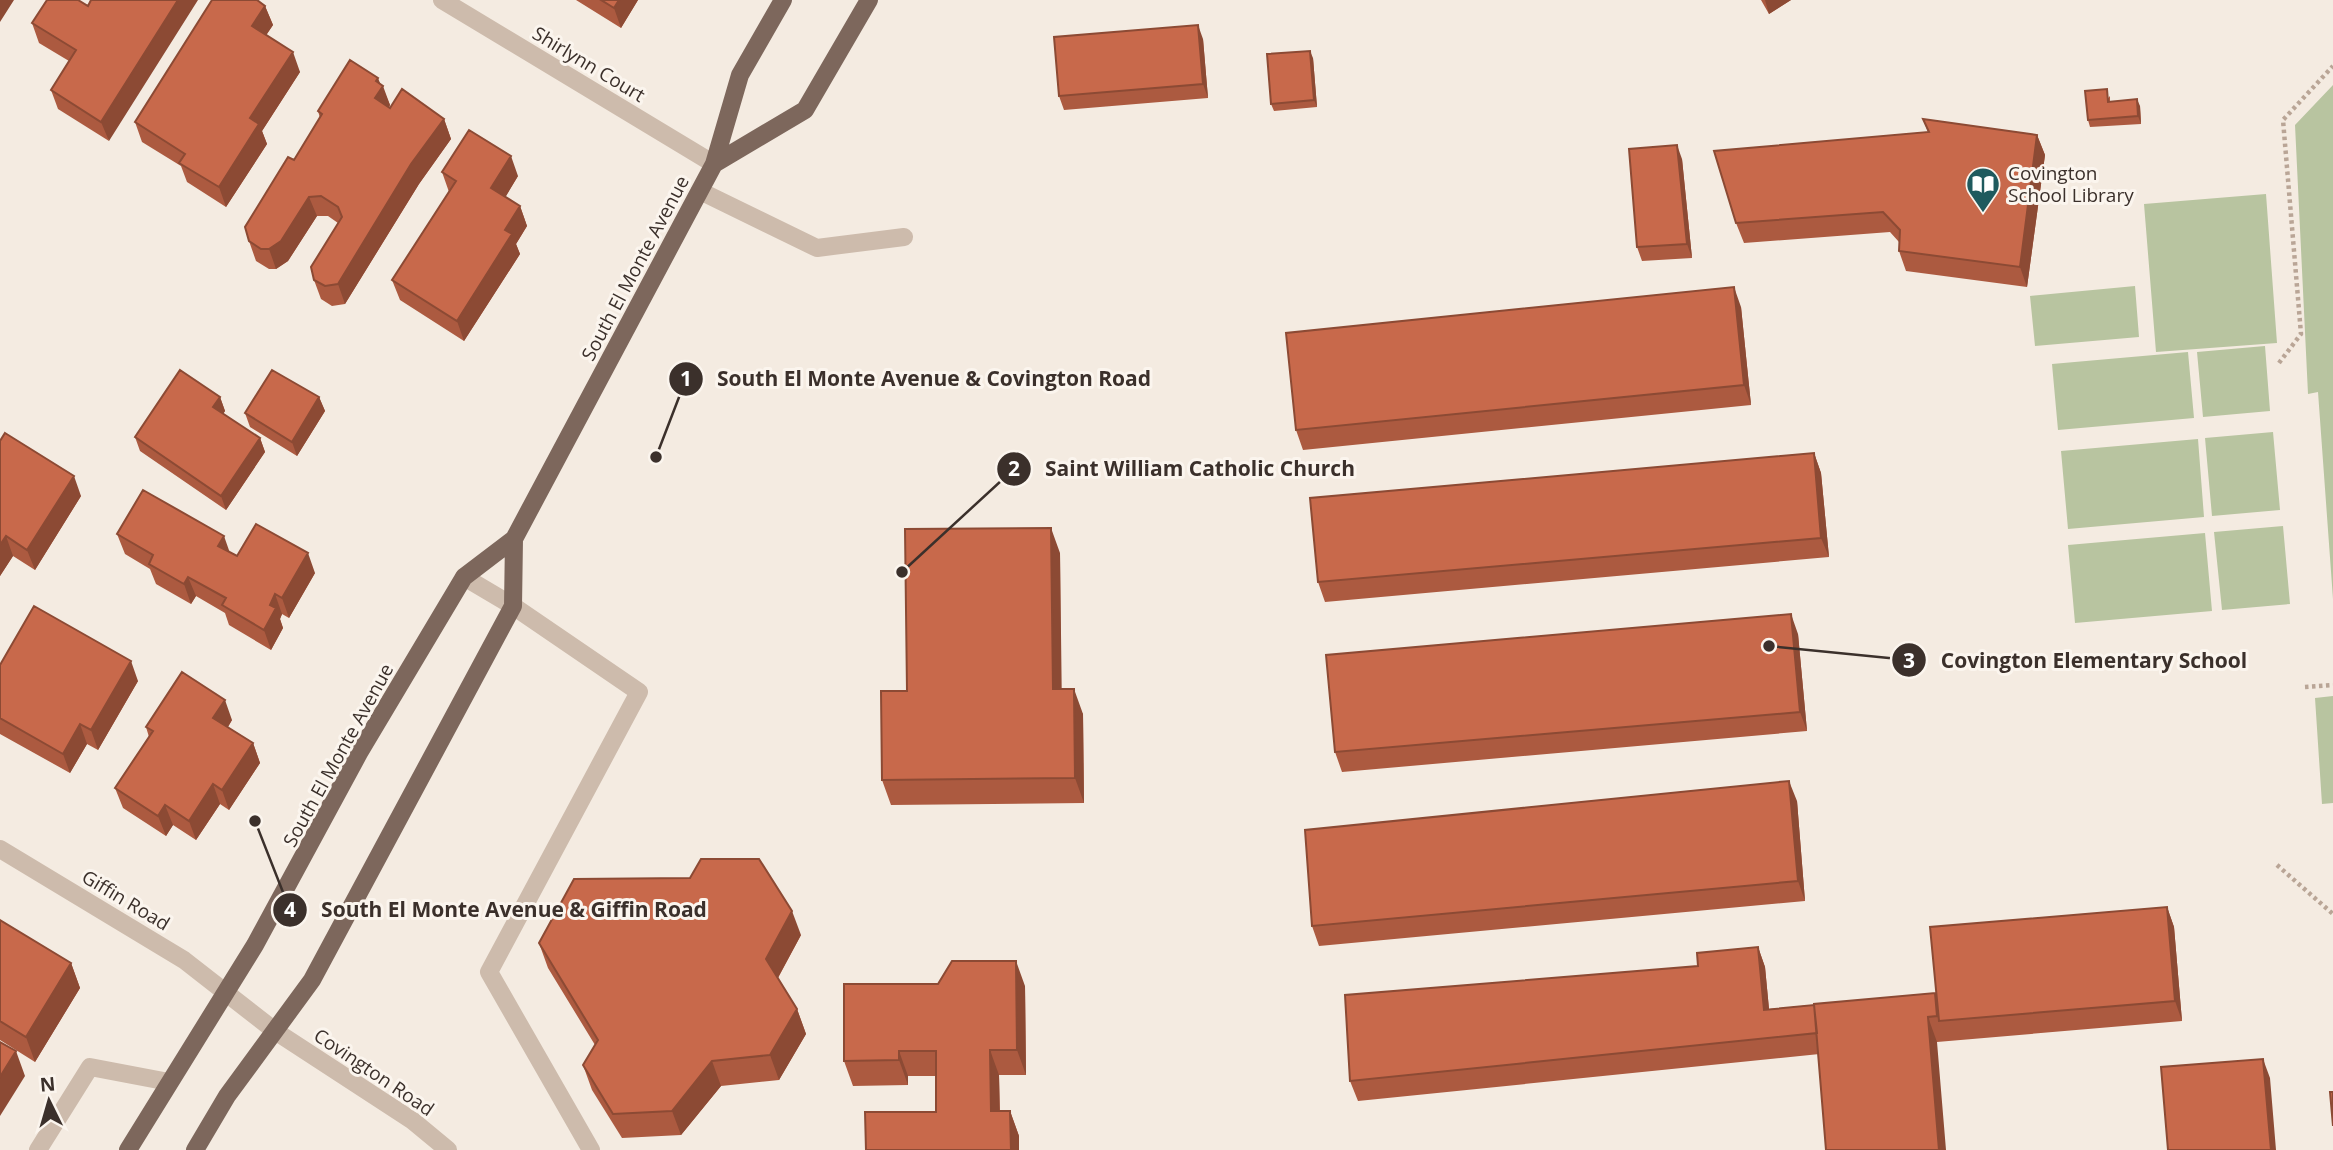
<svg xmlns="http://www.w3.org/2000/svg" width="2333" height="1150" viewBox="0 0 2333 1150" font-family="'Open Sans',sans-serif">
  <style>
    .green { fill: #b8c4a0 }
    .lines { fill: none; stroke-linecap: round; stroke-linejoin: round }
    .path { stroke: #b9a596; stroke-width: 4.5; stroke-dasharray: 3.5 3.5; stroke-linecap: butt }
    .minor { stroke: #cdbbac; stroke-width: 18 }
    .major { stroke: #7d675c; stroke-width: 18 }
    .wall { fill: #ac5a40 }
    .shaded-wall { fill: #8c4a34 }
    .building { fill: #c8694b; stroke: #8c4a34; stroke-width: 2 }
    .labels { text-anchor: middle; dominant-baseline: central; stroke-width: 6; stroke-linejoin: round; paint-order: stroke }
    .street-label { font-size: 19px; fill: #3b302b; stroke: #fbf5ee }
    .poi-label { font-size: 19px; fill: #3b302b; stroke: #fbf5ee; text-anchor: start }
    .leader { fill: none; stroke: #3b302b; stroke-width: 2.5 }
    .callout-dot { fill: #3b302b; stroke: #fbf5ee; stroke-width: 2.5 }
    .mark-label { font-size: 21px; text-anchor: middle; font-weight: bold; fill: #fff }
    .callout-label { font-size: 21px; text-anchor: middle; font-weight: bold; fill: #3b302b; stroke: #fbf5ee; stroke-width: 6; stroke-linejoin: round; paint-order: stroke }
  </style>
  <rect width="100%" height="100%" fill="#f4ebe1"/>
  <!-- green -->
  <path class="green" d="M2333 85V599L2318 392 2308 394 2295 125Z
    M2266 194 2277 343 2156 352 2144 204Z
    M2135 286 2139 337 2035 346 2030 296Z
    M2265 346 2270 411 2203 417 2197 352Z
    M2188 352 2194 418 2058 430 2052 364Z
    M2273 432 2280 510 2212 516 2205 438Z
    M2198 439 2204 517 2068 529 2061 451Z
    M2283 526 2290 604 2222 610 2214 532Z
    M2205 533 2212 611 2075 623 2068 545Z
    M2333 696V803L2322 804 2315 698Z"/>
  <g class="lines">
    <!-- path -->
    <path class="path" d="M2279 363 2301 334 2283 120 2333 66
      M2305 687 2333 685
      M2277 865 2333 914"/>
    <!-- minor -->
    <path class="minor" d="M442 0 714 164
      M700 191 817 248 904 237
      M464 577 513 606 639 692 489 972 591 1150
      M0 849 184 960 275 1031 413 1121 448 1150
      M38 1150 90 1067 169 1082"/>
    <!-- major -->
    <path class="major" d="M714 164 805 110 869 0
      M128 1150 255 945 359 753 464 577 514 539 714 164 740 75 783 0
      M195 1150 227 1096 312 980 513 606 514 539"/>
  </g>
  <!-- wall -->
  <path class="wall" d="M78 0 109 141 58 109 51 90 69 61 39 43 32 23Z
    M576 0H638L621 28Z
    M1761 0H1791L1769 14Z
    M265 6 273 25 266 35 300 72 262 131 267 144 226 207 187 182 181 166 142 142 135 122Z
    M1203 39 1208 98 1064 110 1059 96Z
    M1313 58 1317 107 1274 111 1271 104Z
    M381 84 390 105 389 107 444 119 451 139 419 184 345 304 332 306 321 299 314 280 338 223 328 216H317L288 261 276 269H269L256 261 249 241 294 160 320 118 318 111Z
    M2110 96V101L2140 106 2141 124 2090 127 2088 120Z
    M1923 119 2037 135 2045 155 2027 287 1906 271 1899 251V242L1890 232 1744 243 1736 223 1928 132Z
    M1682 159 1692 258 1642 261 1637 247Z
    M442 172 518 176 505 197 520 206 527 226 516 244 520 254 464 341 400 300 392 280 449 192Z
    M1741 307 1751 405 1303 450 1296 430Z
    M220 397 225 411 223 414 260 438 265 452 226 510 140 451 135 437Z
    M319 397 325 411 297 456 250 427 245 413Z
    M0 441 81 496 35 570 13 556 0 576Z
    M1814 453 1821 473 1829 557 1325 602 1318 582Z
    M117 534 229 552 237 556 315 573 289 618 282 614 280 619 283 628 271 650 229 625 225 613 196 596 191 604 156 584 150 569 125 554Z
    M1060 553 1061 689 1083 714 1084 803 891 805 882 780 907 691Z
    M1798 634 1807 731 1342 772 1335 752Z
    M0 665 138 681 98 750 87 744 70 773 0 734Z
    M232 720 228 727 253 743 260 763 229 810 220 804 196 840 173 825 166 836 123 808 115 788 149 737 146 727Z
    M1797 801 1805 901 1319 946 1312 926Z
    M2167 907 2174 927 2182 1021 1937 1042 1358 1101 1350 1081 1758 947 1765 967 1769 1009 1935 993 1937 998Z
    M0 920 71 963 80 988 35 1062 0 1040Z
    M801 935 778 978 797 1009 806 1034 779 1080 721 1086 681 1135 622 1138 592 1090 583 1065 595 1045 548 968 539 943Z
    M938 984 1025 986 1026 1075H999L1000 1111H1010L1019 1136 936 1112V1076H908V1085L853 1086 844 1061Z"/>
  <!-- shaded-wall -->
  <path class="shaded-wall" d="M0 0H14L0 22Z
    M178 0H198L109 141 101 122Z
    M619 0H638L621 28 614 8Z
    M1765 0H1791L1769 14Z
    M265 6 273 25 259 46 252 26Z
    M1198 25 1203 39 1208 98 1203 84Z
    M1310 51 1313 58 1317 107 1314 100Z
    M293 52 300 72 262 131 267 144 226 207 219 187 250 118Z
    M378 78 382 88 383 86 390 105 382 118 375 98 376 81Z
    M2137 99 2140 106 2141 124 2138 116Z
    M444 119 451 139 419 184 345 304 338 284 411 164Z
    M2037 135 2045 155 2027 287 2020 267Z
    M1677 145 1682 159 1692 258 1687 244Z
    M511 156 518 176 499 208 491 188Z
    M309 197 317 216 288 261 276 269 269 249Z
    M520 206 527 226 516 244 520 254 464 341 457 321 505 230Z
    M1734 287 1741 307 1751 405 1744 385Z
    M220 397 225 411 218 421 213 407Z
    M319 397 325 411 297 456 292 442Z
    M260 438 265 452 226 510 221 496Z
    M1814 453 1821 473 1829 557 1821 538Z
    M74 476 81 496 35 570 27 550Z
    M1051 528 1060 553 1062 714 1053 689Z
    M6 536 13 556 0 576V545Z
    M224 536 231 556 218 546Z
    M308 553 315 573 289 618 282 598Z
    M188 577 196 596 191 604 184 584Z
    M275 594 282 614 280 619 283 628 271 650 264 630 270 605Z
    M1791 614 1798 634 1807 731 1800 712Z
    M131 661 138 681 98 750 91 730Z
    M1074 689 1083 714 1084 803 1075 778Z
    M225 700 232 720 221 738 213 718Z
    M80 724 87 744 70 773 63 754Z
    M253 743 260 763 229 810 222 790Z
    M1789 781 1797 801 1805 901 1798 881Z
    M213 784 220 804 196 840 189 821Z
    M165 805 173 825 166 836 158 816Z
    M2167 907 2174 927 2182 1021 2175 1001Z
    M792 911 801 935 775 983 766 959Z
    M1758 947 1765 967 1771 1030 1764 1010Z
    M1016 961 1025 986 1026 1075 1017 1050Z
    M71 963 80 988 35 1062 26 1037Z
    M797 1009 806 1034 779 1080 770 1055Z
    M1928 1017 1937 1042 1946 1150H1939Z
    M990 1050 999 1075 1000 1136 991 1111Z
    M16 1051 25 1076 0 1116V1077Z
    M899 1051 908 1076V1085L899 1060Z
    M2263 1059 2270 1078 2276 1150H2271Z
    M712 1061 721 1086 681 1135 672 1111Z
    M1010 1111 1019 1136V1150H1011Z"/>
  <!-- building -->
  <path class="building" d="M47 0H78L88 6 91 0H178L101 122 51 90 76 50 32 23Z
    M212 0H257L265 6 252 26 293 52 250 118 259 124 219 187 179 163 185 154 135 122Z
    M601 0H619L614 8Z
    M1198 25 1203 84 1059 96 1054 37Z
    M1310 51 1314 100 1271 104 1267 54Z
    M350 60 378 78 376 81 383 86 375 98 390 108 402 89 444 119 411 164 338 284 325 286 314 280 311 267 342 217 338 207 321 196 309 197 281 241 269 249H261L249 241 245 227 288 157 294 160 322 114 318 111Z
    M2107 89 2108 102 2137 99 2138 116 2088 120 2085 91Z
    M1923 119 2037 135 2020 267 1899 251 1900 230 1883 212 1736 223 1714 151 1929 132Z
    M469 130 511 156 491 188 520 206 505 230 512 234 457 321 392 280 456 181 442 172Z
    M1677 145 1687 244 1637 247 1629 149Z
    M1734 287 1744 385 1296 430 1286 333Z
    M180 370 220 397 213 407 260 438 221 496 135 437Z
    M272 370 319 397 292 442 245 413Z
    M5 433 74 476 27 550 6 536 0 545V441Z
    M1814 453 1821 538 1318 582 1310 498Z
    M143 490 224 536 218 546 237 556 256 524 308 553 282 598 275 594 270 605 276 608 264 630 222 605 226 598 188 577 184 584 149 564 153 555 117 534Z
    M1051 528 1053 689H1074L1075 778 882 780 881 691H907L905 529Z
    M34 606 131 661 91 730 80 724 63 754 0 718V665Z
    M1791 614 1800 712 1335 752 1326 655Z
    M182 672 225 700 213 718 253 743 222 790 213 784 189 821 165 805 158 816 115 788 153 731 146 727Z
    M1789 781 1798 881 1312 926 1305 830Z
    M701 859H759L792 911 766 959 797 1009 770 1055 712 1061 672 1111 613 1114 583 1065 598 1040 539 943 574 879 690 878Z
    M2167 907 2175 1001 1939 1021 1930 927Z
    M0 920 71 963 26 1037 0 1021Z
    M1758 947 1764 1010 1814 1005 1817 1033 1350 1081 1345 995 1698 966 1697 953Z
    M952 961H1016L1017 1050H990L991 1111H1010L1011 1150H866L865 1112H936V1051H899V1060L844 1061V984H938Z
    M1935 993 1937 1016 1928 1017 1939 1150H1826L1814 1004Z
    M0 1042 16 1051 0 1077Z
    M2263 1059 2271 1150H2168L2161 1067Z
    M2330 1092H2333V1126Z"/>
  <!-- icons -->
  <defs>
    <g id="library-pin" transform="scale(1.75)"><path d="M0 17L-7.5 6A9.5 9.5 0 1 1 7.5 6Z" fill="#1f5a5e" stroke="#fbf5ee"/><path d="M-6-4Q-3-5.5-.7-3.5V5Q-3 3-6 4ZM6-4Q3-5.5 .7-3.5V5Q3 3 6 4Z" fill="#fff"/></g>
  </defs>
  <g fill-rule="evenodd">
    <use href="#library-pin" x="1983" y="184"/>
  </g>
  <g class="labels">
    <!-- street labels -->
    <g class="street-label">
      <text transform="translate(589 64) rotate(31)">Shirlynn Court</text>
      <text transform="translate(635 268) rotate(-62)">South El Monte Avenue</text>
      <text transform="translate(338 755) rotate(-61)">South El Monte Avenue</text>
      <text transform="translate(126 900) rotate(31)">Giffin Road</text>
      <text transform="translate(374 1072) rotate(34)">Covington Road</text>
    </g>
    <!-- poi labels -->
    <g class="poi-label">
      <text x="2008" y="173">Covington<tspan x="2008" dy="22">School Library</tspan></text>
    </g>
  </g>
  <!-- callouts -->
  <path class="leader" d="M656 457L686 379M902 572L1014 469M1769 646L1909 660M255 821L290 910"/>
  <g class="callout-dot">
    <circle cx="656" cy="457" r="7"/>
    <circle cx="902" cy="572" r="7"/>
    <circle cx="1769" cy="646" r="7"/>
    <circle cx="255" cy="821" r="7"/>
    <circle cx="686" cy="379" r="18"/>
    <circle cx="1014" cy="469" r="18"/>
    <circle cx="1909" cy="660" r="18"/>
    <circle cx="290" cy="910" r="18"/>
  </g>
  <g class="mark-label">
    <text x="686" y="386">1</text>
    <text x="1014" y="476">2</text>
    <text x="1909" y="668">3</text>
    <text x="290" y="917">4</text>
  </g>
  <g class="callout-label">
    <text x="934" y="386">South El Monte Avenue &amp; Covington Road</text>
    <text x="1200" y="476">Saint William Catholic Church</text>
    <text x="2094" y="668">Covington Elementary School</text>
    <text x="514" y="917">South El Monte Avenue &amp; Giffin Road</text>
  </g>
  <!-- north arrow -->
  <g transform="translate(49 1101) rotate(355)" stroke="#fbf5ee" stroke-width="5" paint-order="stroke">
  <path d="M0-5L12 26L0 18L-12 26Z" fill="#3b302b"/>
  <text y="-10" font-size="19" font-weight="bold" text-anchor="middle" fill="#3b302b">N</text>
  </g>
</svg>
